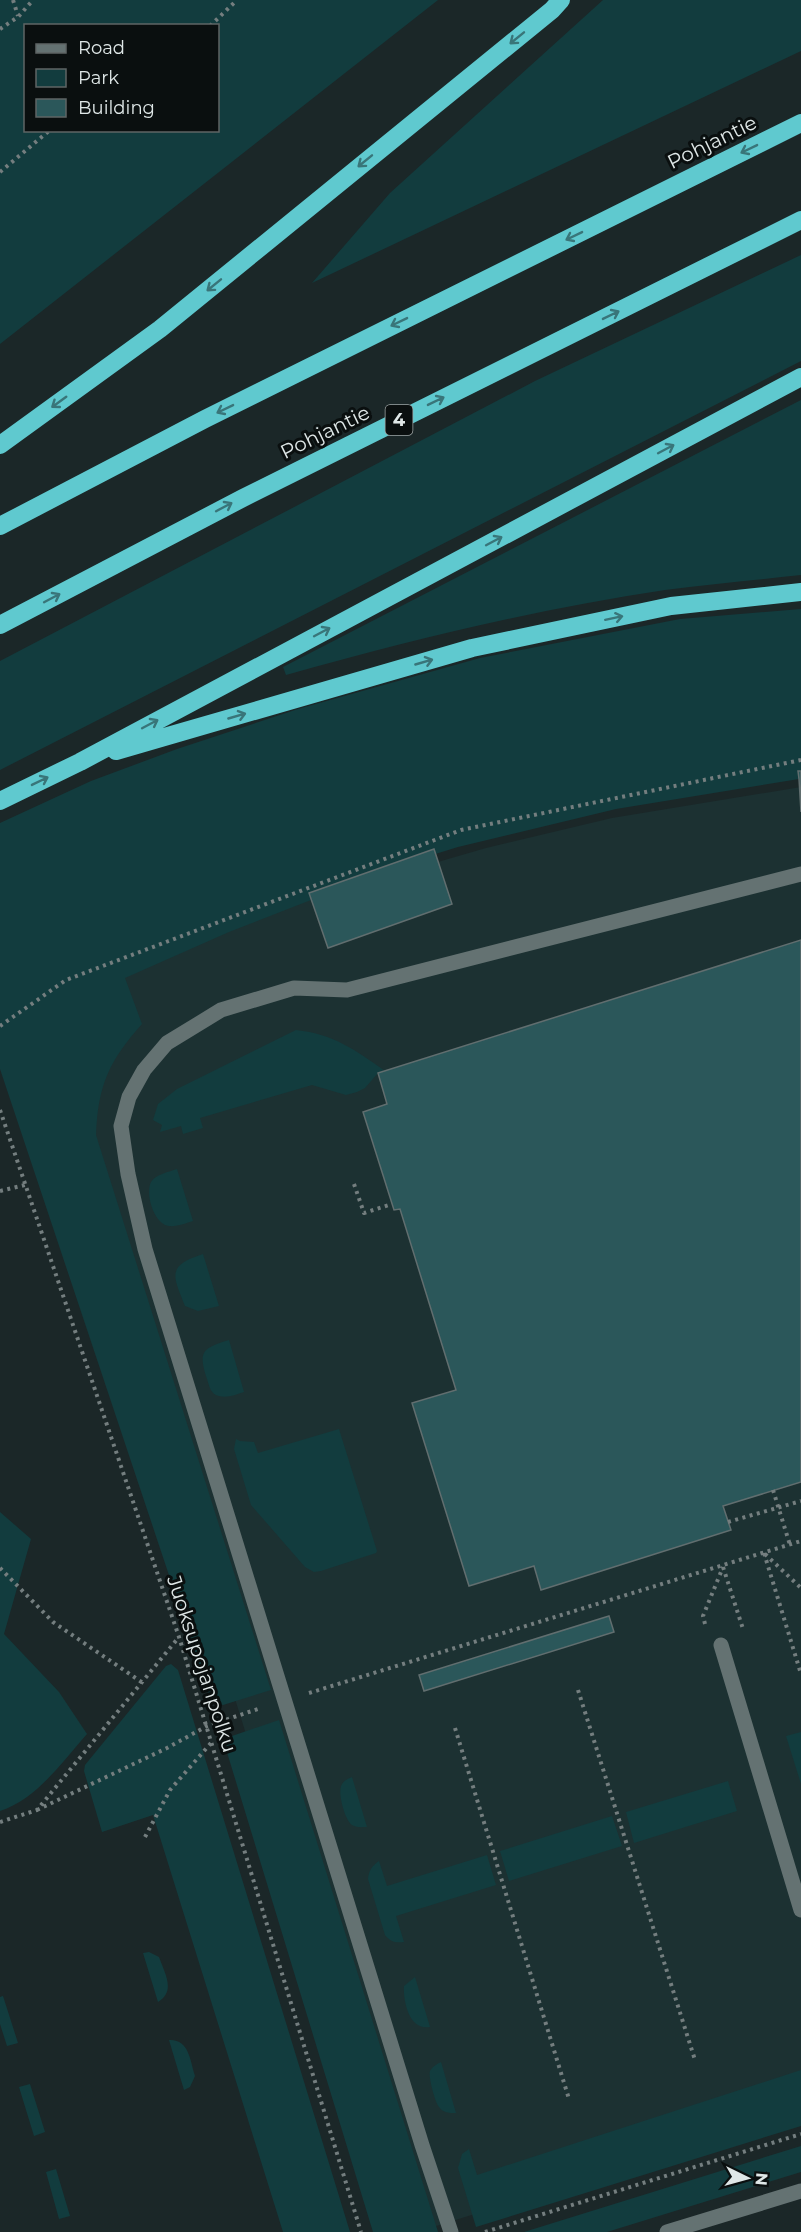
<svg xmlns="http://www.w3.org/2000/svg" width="801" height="2232" viewBox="0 0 801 2232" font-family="Montserrat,sans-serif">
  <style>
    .built { fill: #1c3132 }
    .green { fill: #123c3e; fill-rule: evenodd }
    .building { fill: #2b575a; stroke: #616e6f; stroke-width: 1.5 }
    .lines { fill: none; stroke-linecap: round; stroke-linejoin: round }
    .path { stroke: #747e7f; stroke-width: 4; stroke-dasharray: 3 4.5; stroke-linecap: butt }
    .minor { stroke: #647272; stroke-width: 15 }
    .highway { stroke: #5fc9cf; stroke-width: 18 }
    .oneway { stroke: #397579 }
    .labels { text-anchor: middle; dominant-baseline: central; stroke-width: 6; stroke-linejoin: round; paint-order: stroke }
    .shield { fill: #0a0f0f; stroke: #9fa6a6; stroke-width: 1.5 }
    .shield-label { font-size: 18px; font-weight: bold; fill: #dfe7e7 }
    .street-label { font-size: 20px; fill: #dfe7e7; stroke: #0a0f0f }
  </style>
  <rect width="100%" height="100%" fill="#1b2728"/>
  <!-- built -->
  <path class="built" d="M801 787V2112L417 2232H401L236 1702 30 1019 276 909 486 848 612 818Z"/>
  <!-- green -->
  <path class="green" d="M0 0H438L0 344ZM26 26H218V130H26Z
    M603 0H801V51L312 283 390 193Z
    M801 255V361L0 770V661L535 381Z
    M801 400V575C756 580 710 584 665 590 537 609 410 640 286 675L283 667Z
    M801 609V771H798L799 779 616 809 458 847 309 893 311 900 229 932 125 978 142 1024C109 1061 98 1085 96 1135L271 1690 223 1705 216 1703 210 1698 0 1069V823L91 781 177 749 298 709 480 658 680 619Z
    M296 1030C334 1034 355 1050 385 1071L378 1073 365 1088 357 1092 346 1095 312 1085 200 1118 203 1128 183 1134 181 1126 160 1132 162 1125 153 1120 158 1104 177 1089Z
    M177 1169 193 1221C186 1223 177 1227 169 1226 154 1224 145 1194 151 1182 156 1174 169 1172 177 1169Z
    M203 1254 219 1306 198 1311 185 1306C173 1275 166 1266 203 1254Z
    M229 1340 244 1392C235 1395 225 1399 216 1395 210 1392 209 1385 207 1379 198 1352 202 1348 229 1340Z
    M339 1429 377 1551 376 1553 321 1571 314 1572 305 1567 251 1505 234 1449 236 1439 240 1441 254 1442 258 1453Z
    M0 1512 31 1539 4 1634 59 1692 87 1734C62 1762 37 1799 0 1811Z
    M171 1664 178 1670 350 2232H283L153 1815 102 1832 84 1771 85 1765 166 1666Z
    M279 1720 438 2232H373L226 1749 228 1740 232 1736Z
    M801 1732V1784L786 1736Z
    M352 1777 367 1827C362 1827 357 1828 352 1825 345 1820 338 1795 341 1786 343 1781 347 1779 352 1777Z
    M728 1781 737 1811 634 1843 626 1812Z
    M612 1816 622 1846 509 1881 500 1851Z
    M487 1855 496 1885 396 1916 404 1942C395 1943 391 1942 385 1935L368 1879C369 1870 372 1866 379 1861L387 1886Z
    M149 1952 159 1957C165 1974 176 1991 158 2002L143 1953Z
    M415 1977 430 2027C409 2031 403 2001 404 1986Z
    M3 1996 18 2043 7 2046 0 2024V1997Z
    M169 2040C189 2039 190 2060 195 2076L190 2087 184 2090Z
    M441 2062 456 2113C450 2113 443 2113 439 2107 435 2102 428 2076 430 2071 433 2066 437 2064 441 2062Z
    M801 2070V2126L476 2227 458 2168 462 2154 469 2149 477 2175Z
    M30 2084 45 2132 34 2136 19 2087Z
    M801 2146V2172L607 2232H524Z
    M56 2169 70 2216 59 2219 46 2172Z"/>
  <!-- building -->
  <path class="building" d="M798 771H801V812L799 779Z
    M434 849 452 904 328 948 309 893Z
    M801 940V1482L723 1506 731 1530 541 1590 534 1566 469 1586 412 1403 456 1390 400 1209 394 1210 363 1112 387 1104 378 1073Z
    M609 1616 614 1632 424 1691 419 1675Z"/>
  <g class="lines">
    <!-- path -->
    <path class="path" d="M13 0 18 16
      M210 26 237 0
      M0 29 18 17 33 0
      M0 172 50 130
      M0 1026 66 980 461 830 801 760
      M0 1110 179 1637 361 2232
      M354 1184 364 1213 392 1204
      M0 1191 25 1185
      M773 1490 790 1545
      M728 1522 801 1501
      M764 1553 801 1674
      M765 1554 801 1588
      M723 1567 743 1629
      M0 1568 53 1622 143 1683
      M705 1624 703 1616 723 1567
      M578 1690 695 2060
      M309 1693 801 1541
      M455 1728 569 2099
      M37 1810 167 1748 207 1726 261 1708
      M0 1822 37 1810 179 1637
      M145 1837 170 1790 211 1743
      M485 2232 801 2134"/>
    <!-- minor -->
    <path class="minor" d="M721 1645 801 1910
      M451 2232 422 2145 145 1249 128 1174 121 1126 129 1097 144 1070 167 1043 221 1010 294 988 347 990 801 874
      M667 2232 801 2191"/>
    <!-- highway -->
    <path class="highway" d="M0 445 160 329 552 10 561 0
      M0 526 205 419 801 123
      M0 625 243 498 801 220
      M116 751 472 648 671 606 801 592
      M0 801 80 762 801 377"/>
  </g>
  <!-- one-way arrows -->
  <defs><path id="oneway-shaft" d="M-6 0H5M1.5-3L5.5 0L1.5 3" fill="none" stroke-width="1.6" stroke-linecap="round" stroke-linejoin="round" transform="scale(1.5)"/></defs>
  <g class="oneway">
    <use href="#oneway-shaft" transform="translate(517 38) rotate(141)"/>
    <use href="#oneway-shaft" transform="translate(749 149) rotate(154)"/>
    <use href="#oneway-shaft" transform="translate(365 161) rotate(141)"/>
    <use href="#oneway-shaft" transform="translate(574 236) rotate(154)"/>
    <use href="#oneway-shaft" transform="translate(214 285) rotate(141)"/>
    <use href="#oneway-shaft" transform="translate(611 315) rotate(-26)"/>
    <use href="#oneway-shaft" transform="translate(399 322) rotate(154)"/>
    <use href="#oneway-shaft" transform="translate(436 401) rotate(-26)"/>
    <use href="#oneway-shaft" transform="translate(59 402) rotate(144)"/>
    <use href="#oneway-shaft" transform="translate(225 409) rotate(154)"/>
    <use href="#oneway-shaft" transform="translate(666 449) rotate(-28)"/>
    <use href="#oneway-shaft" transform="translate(224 507) rotate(-28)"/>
    <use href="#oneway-shaft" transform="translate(494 541) rotate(-28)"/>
    <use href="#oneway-shaft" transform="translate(52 598) rotate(-28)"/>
    <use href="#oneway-shaft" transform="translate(614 618) rotate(-12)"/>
    <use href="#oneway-shaft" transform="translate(322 632) rotate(-28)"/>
    <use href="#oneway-shaft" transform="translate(424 662) rotate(-16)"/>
    <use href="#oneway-shaft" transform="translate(237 716) rotate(-16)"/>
    <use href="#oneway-shaft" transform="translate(150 724) rotate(-28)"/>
    <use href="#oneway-shaft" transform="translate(40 781) rotate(-26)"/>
  </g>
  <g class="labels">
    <!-- shield labels -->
    <rect class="shield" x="385.5" y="405" width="27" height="30" rx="4.5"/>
    <g class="shield-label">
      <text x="399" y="420">4</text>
    </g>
    <!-- street labels -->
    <g class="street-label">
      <text transform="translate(712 142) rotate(-26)">Pohjantie</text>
      <text transform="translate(325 432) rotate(-26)">Pohjantie</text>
      <text transform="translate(202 1664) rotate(72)">Juoksupojanpolku</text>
    </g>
  </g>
  <!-- legend -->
  <rect x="24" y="24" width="195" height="108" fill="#0a0f0f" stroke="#5f6565" stroke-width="1.5"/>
  <rect x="36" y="44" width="30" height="9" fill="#647272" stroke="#5f6565" stroke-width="1.5"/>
  <text x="78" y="54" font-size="18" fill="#dfe7e7">Road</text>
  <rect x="36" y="69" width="30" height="18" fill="#123c3e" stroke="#5f6565" stroke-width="1.5"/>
  <text x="78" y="84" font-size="18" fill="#dfe7e7">Park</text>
  <rect x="36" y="99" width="30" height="18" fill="#2b575a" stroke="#5f6565" stroke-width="1.5"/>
  <text x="78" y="114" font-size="18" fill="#dfe7e7">Building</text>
  <!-- north arrow -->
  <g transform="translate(747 2178) rotate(95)" stroke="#0a0f0f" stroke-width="4.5" paint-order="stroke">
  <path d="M0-4.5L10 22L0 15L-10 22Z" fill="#dfe7e7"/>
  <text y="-9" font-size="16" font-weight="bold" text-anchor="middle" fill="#dfe7e7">N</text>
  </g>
</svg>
